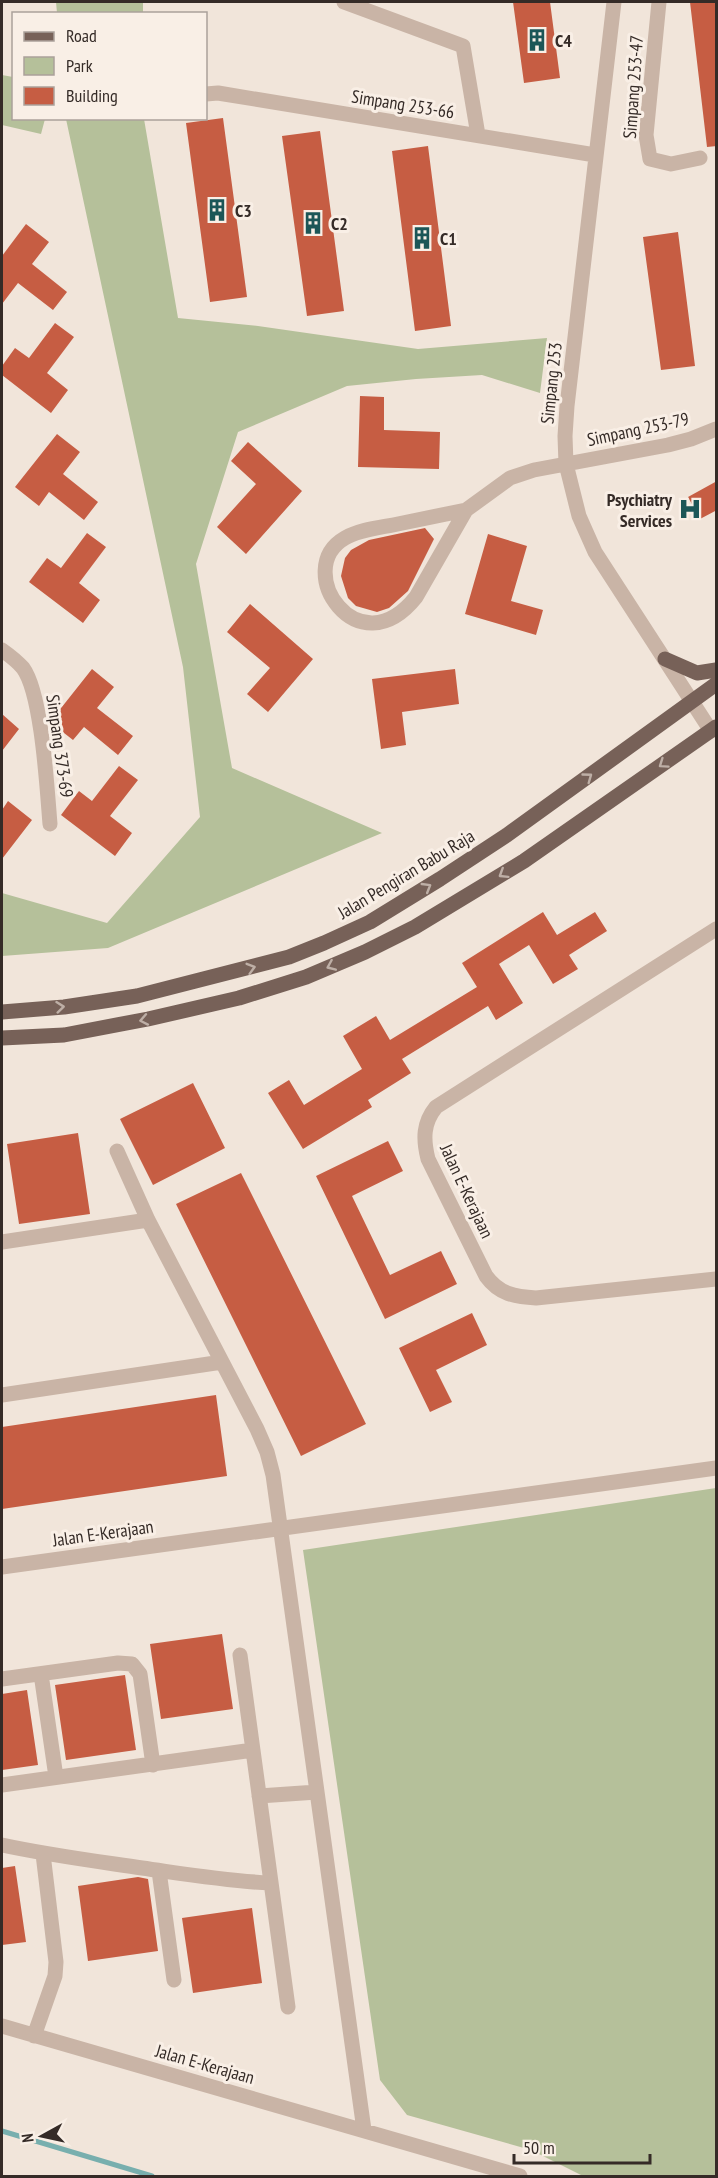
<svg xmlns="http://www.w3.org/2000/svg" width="718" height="2178" viewBox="0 0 718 2178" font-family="'PT Sans Narrow',sans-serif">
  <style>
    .green { fill: #b5c09a }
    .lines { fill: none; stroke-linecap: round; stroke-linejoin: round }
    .stream { stroke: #78afae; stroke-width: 5 }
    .building { fill: #c65d43 }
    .minor { stroke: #c9b4a6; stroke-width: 15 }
    .major { stroke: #776158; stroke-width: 15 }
    .oneway { stroke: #beafa6 }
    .labels { text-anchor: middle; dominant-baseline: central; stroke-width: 6; stroke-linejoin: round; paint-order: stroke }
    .poi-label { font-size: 18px; font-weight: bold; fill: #352b27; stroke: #f9efe6; text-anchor: start }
    .street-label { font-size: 18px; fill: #352b27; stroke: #f9efe6 }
  </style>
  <rect width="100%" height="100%" fill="#f1e5da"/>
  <!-- green -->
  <path class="green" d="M56 2H143V13H57Z
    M2 75 13 77 14 118 45 119 41 134 2 125Z
    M66 119H144L178 318 258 326 418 349 547 338 540 393 482 375 416 379 347 386 238 432 196 564 232 768 382 833 108 948 2 956V893L107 923 200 817 183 667Z
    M716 1488V2176H583L531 2150 407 2115 380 2080 303 1550Z"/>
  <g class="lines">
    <!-- stream -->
    <path class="stream" d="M2 2131 152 2176"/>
  </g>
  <!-- building -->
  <path class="building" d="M513 2H550L560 78 524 83Z
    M690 2H717V146L707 147Z
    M223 118 247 297 210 302 186 123Z
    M320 131 344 311 307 316 282 136Z
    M428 146 451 326 415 331 392 151Z
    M26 224 49 242 32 264 67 292 53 310 18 283 2 304V256Z
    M678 232 695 366 661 370 643 237Z
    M55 323 74 337 47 373 68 390 51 413 2 375V366L15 348 29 358Z
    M360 396 384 397V430L440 432 439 469 358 467Z
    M57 434 80 452 63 474 98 502 84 520 49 492 39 506 15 487Z
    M248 442 302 491 246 554 217 527 256 484 231 461Z
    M717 481V510L700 519 688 497Z
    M425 528 434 539 408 591 389 608 377 612 356 606 348 598 341 576 345 558 351 550 369 540Z
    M87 533 106 547 79 583 100 600 83 623 29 582 47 558 61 568Z
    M488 534 527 546 511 601 543 610 536 635 465 614Z
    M250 604 313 659 268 712 247 694 270 668 227 632Z
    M92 669 114 687 97 708 133 736 118 755 84 727 73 740 50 722Z
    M455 669 459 704 402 712 406 745 381 749 372 679Z
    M2 714 19 729 2 751Z
    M119 766 138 780 110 816 132 833 115 856 61 815 79 791 92 801Z
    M8 801 32 820 2 859V810Z
    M543 912 557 935 595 912 607 931 569 955 578 969 553 984 529 945 505 960 499 964 523 1003 496 1020 488 1006 402 1059 411 1073 368 1100 372 1107 303 1149 268 1093 289 1080 304 1105 362 1069 343 1036 376 1016 390 1040 477 987 462 963Z
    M193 1083 225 1148 153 1185 120 1119Z
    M78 1133 90 1214 19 1224 7 1144Z
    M388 1141 403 1171 352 1196 390 1275 441 1251 457 1284 385 1319 316 1176Z
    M241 1173 366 1424 301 1456 176 1204Z
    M472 1313 487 1345 436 1370 452 1402 430 1412 399 1348Z
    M216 1395 227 1476 2 1509V1427Z
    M222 1634 233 1709 161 1719 150 1644Z
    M125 1675 136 1750 66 1760 55 1685Z
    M27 1690 38 1765 2 1770V1694Z
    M15 1866 26 1942 2 1945V1868Z
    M138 1877 148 1879 158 1951 88 1961 78 1886Z
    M252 1908 262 1983 193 1993 182 1918Z"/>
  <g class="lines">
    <!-- minor -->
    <path class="minor" d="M344 2 463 46 478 135
      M614 2 567 406 565 436 566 464 579 516 595 552 711 731
      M659 2 646 135 650 159 671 164 700 158
      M206 94 218 93 595 155
      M466 510C442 515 418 520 393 525 377 528 359 530 345 538 291 569 358 670 416 597L466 510 510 478 534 470 668 445 691 439 716 429
      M2 650C9 655 17 661 23 668 42 694 47 789 50 824
      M716 929 436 1107C423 1123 423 1139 428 1159L486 1276C499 1294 515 1297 536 1298L716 1279
      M117 1151 148 1220 257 1429 267 1452 273 1475 364 2130
      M2 1242 148 1220
      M2 1395 222 1362
      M2 1567 716 1468
      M240 1655 288 2007
      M41 1674 56 1777
      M2 1679 118 1663 132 1664 140 1674 153 1765
      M2 1785 253 1750
      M259 1796 317 1792
      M2 1845C48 1855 95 1861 142 1868 185 1874 227 1881 270 1883
      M159 1871 174 1980
      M2 2026 520 2176
      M34 2036 55 1976 56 1962 43 1854"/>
    <!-- major -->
    <path class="major" d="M665 659 697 673 716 670
      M2 1012 64 1007 137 996 289 957 324 943 370 922 440 879 507 835 716 684
      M2 1038 64 1035 148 1019 239 998 306 977 365 952 415 927 524 861 716 727"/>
  </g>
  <!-- one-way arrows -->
  <defs><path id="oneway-chevron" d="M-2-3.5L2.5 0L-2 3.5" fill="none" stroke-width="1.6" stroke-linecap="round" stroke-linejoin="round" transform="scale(1.5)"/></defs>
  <g class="oneway">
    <use href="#oneway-chevron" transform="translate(663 764) rotate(145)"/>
    <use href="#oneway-chevron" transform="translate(588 777) rotate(-36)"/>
    <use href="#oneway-chevron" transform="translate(503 874) rotate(148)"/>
    <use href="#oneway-chevron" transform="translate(427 887) rotate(-31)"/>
    <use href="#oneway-chevron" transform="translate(331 966) rotate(157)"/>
    <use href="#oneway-chevron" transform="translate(251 968) rotate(-16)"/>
    <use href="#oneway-chevron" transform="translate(60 1007) rotate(-6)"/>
    <use href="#oneway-chevron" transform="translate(144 1020) rotate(169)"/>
  </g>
  <!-- icons -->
  <defs>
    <g id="building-bare" transform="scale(1.8)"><path d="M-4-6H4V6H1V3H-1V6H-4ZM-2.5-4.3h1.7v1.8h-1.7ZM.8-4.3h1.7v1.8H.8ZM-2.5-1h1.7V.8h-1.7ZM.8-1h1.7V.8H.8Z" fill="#1c5657" stroke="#f9efe6" stroke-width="2.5" paint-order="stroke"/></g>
    <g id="hospital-bare" transform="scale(1.8)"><path d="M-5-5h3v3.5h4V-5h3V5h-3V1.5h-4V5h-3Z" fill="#1c5657" stroke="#f9efe6" stroke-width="2.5" paint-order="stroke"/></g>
  </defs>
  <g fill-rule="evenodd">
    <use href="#building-bare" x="537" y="40"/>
    <use href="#building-bare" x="217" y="210"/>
    <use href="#building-bare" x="313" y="223"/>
    <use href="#building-bare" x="422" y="238"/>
    <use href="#hospital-bare" x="690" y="509"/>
  </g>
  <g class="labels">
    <!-- poi labels -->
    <g class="poi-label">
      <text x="555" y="40">C4</text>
      <text x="235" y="210">C3</text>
      <text x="331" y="223">C2</text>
      <text x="440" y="238">C1</text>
      <text x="672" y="499" text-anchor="end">Psychiatry<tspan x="672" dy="21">Services</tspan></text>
    </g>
    <!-- street labels -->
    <g class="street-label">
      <text transform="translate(633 87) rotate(-86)">Simpang 253-47</text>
      <text transform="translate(403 104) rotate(9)">Simpang 253-66</text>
      <text transform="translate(551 383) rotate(-84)">Simpang 253</text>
      <text transform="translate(638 429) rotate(-12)">Simpang 253-79</text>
      <text transform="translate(60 746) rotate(82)">Simpang 373-69</text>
      <text transform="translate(406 874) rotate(-31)">Jalan Pengiran Babu Raja</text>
      <text transform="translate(467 1191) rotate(65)">Jalan E-Kerajaan</text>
      <text transform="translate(103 1533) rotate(-8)">Jalan E-Kerajaan</text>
      <text transform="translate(205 2064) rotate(16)">Jalan E-Kerajaan</text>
    </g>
  </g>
  <!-- border -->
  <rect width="718" height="2178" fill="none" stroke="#352b27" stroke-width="6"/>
  <!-- legend -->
  <rect x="12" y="12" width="195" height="108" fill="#f9efe6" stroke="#aba19a" stroke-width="1.5"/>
  <rect x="24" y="32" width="30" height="9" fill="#776158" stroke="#aba19a" stroke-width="1.5"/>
  <text x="66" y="42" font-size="18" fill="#352b27">Road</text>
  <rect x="24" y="57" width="30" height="18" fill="#b5c09a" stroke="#aba19a" stroke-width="1.5"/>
  <text x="66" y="72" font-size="18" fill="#352b27">Park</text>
  <rect x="24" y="87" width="30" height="18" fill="#c65d43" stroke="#aba19a" stroke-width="1.5"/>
  <text x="66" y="102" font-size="18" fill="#352b27">Building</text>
  <!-- north arrow -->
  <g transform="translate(42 2136) rotate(262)" stroke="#f9efe6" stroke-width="4.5" paint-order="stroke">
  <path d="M0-4.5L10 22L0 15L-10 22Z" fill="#352b27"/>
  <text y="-9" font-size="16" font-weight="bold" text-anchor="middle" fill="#352b27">N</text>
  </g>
  <!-- scale -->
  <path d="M514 2154v9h136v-9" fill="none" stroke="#352b27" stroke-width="3"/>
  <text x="523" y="2154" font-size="18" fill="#352b27" stroke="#f9efe6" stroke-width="4.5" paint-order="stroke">50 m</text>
</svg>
